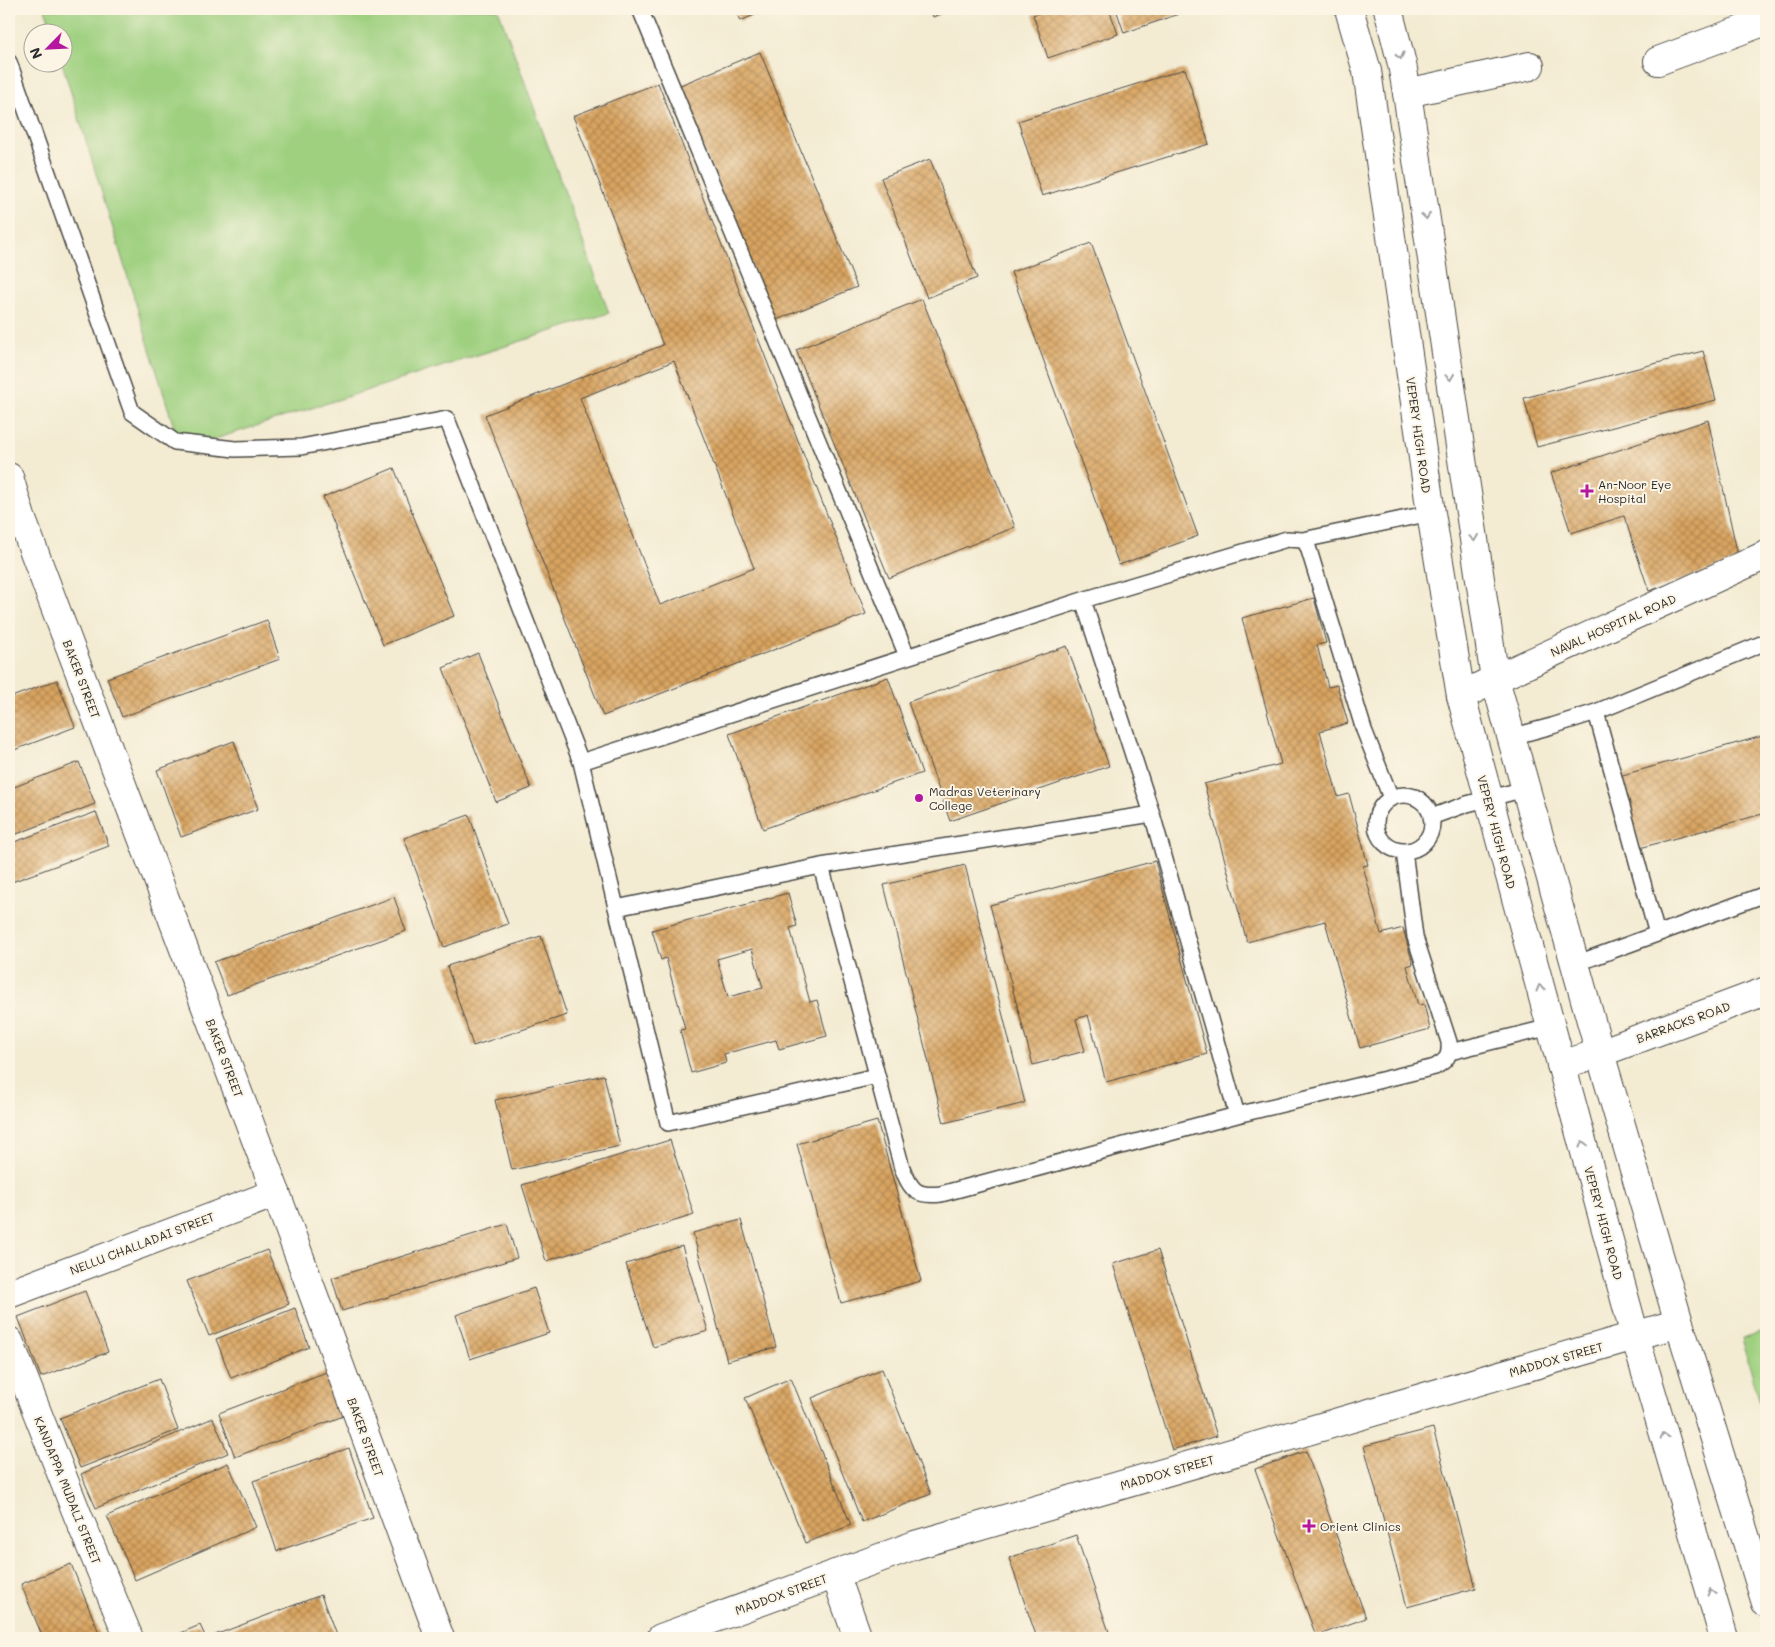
<svg xmlns="http://www.w3.org/2000/svg" width="1775" height="1647" viewBox="0 0 1775 1647" font-family="Mali,sans-serif">
  <style>
    .park { fill: #9fd080; stroke: #657e56 }
    .building { fill: url(#building-cross-hatch); fill-rule: evenodd }
    .lines { fill: none; stroke-linecap: round; stroke-linejoin: round }
    .service-casing { stroke: #494844; stroke-width: 18 }
    .minor-casing { stroke: #494844; stroke-width: 30 }
    .tertiary-casing { stroke: #494844; stroke-width: 30 }
    .secondary-casing { stroke: #494844; stroke-width: 30 }
    .service { stroke: #fff; stroke-width: 15 }
    .minor { stroke: #fff; stroke-width: 28 }
    .tertiary { stroke: #fff; stroke-width: 28 }
    .secondary { stroke: #fff; stroke-width: 28 }
    .oneway { stroke: #a0a0a0 }
    .poi-dot { fill: #b5179e; stroke: #fcf5e5; stroke-width: 2 }
    .labels { text-anchor: middle; dominant-baseline: central; stroke-width: 4; stroke-linejoin: round; paint-order: stroke }
    .street-label { font-size: 12px; fill: #2b2b2b; stroke: #fcf5e5 }
    .poi-label { font-size: 12px; fill: #2b2b2b; stroke: #fcf5e5; text-anchor: start }
  </style>
  <defs>
    <pattern id="building-cross-hatch" width="8" height="8" patternUnits="userSpaceOnUse" patternTransform="scale(1.25)"><rect width="8" height="8" fill="#d9a461"/><path d="M0 0l8 8M0 8l8-8" fill="none" stroke="#b08650"/></pattern>
  </defs>
  <rect width="100%" height="100%" fill="#fcf5e5"/>
  <filter id="ink" filterUnits="userSpaceOnUse"><feTurbulence type="fractalNoise" baseFrequency=".02" numOctaves="2"/><feDisplacementMap in="SourceGraphic" scale="10" xChannelSelector="R" yChannelSelector="G"/><feConvolveMatrix kernelMatrix="1 2 1 2 8 2 1 2 1" color-interpolation-filters="sRGB"/></filter>
  <filter id="wash" filterUnits="userSpaceOnUse"><feTurbulence type="fractalNoise" baseFrequency=".0096" numOctaves="4" result="noise"/><feDisplacementMap in="SourceGraphic" scale="20" xChannelSelector="R" yChannelSelector="G"/><feGaussianBlur stdDeviation="1.12" result="paint"/><feColorMatrix in="noise" values="0 0 0 0 0 0 0 0 0 0 0 0 0 0 0 0 0 1.4 0 .05"/><feComposite in="paint" operator="in"/></filter>
  <g filter="url(#wash)">
    <rect width="100%" height="100%" fill="#f3ebd2"/>
    <!-- park -->
    <path class="park" d="M45 9H498L609 313 181 450 62 63V32H53Z
      M1766 1330V1424L1742 1338Z"/>
    <g id="blocks">
      <!-- building -->
      <path class="building" d="M735 9H769L740 21Z
        M930 9H953L933 17Z
        M1051 9H1109L1118 34 1048 58 1033 15Z
        M1116 9H1193L1124 33Z
        M760 52 857 287 774 321 678 86Z
        M1185 69 1209 144 1042 196 1018 121Z
        M658 83 866 614 603 716 485 415 663 345 573 116ZM674 361 754 568 660 605 580 398Z
        M930 159 977 278 927 298 881 178Z
        M1091 243 1198 536 1119 565 1011 272Z
        M922 299 1015 527 889 578 796 350Z
        M1703 351 1716 400 1537 447 1524 398Z
        M1708 420 1739 560 1649 591 1624 516 1571 533 1551 473Z
        M394 468 454 616 383 645 323 497Z
        M1314 598 1326 643 1317 645 1328 687 1337 685 1348 723 1320 731 1338 797 1349 794 1368 865 1363 866 1381 934 1403 928 1413 964 1407 966 1418 1005 1424 1004 1430 1029 1360 1048 1325 921 1247 942 1204 784 1281 764 1242 618Z
        M267 620 280 659 122 717 107 678Z
        M1067 646 1109 766 950 821 908 702Z
        M478 653 531 788 496 802 443 668Z
        M888 677 922 773 763 829 729 734Z
        M57 680 75 727 9 752V698Z
        M1766 735V813L1640 848 1619 776Z
        M234 741 258 809 181 837 157 770Z
        M79 762 95 804 9 837V789Z
        M96 812 109 846 9 883V844Z
        M469 815 508 924 444 947 404 838Z
        M1155 861 1207 1054 1106 1082 1088 1015 1076 1019 1085 1051 1033 1065 990 905Z
        M965 865 1025 1103 944 1123 884 885Z
        M788 893 797 926 790 928 810 1002 817 1000 827 1036 779 1049 776 1040 724 1054 726 1063 691 1073 680 1030 685 1029 666 958 661 960 652 930ZM752 949 763 988 728 997 717 959Z
        M394 897 406 931 227 995 214 962Z
        M541 936 567 1015 473 1046 447 966Z
        M604 1075 620 1146 512 1170 495 1100Z
        M877 1121 921 1281 841 1303 797 1144Z
        M670 1140 694 1215 546 1261 522 1185Z
        M741 1220 776 1347 727 1361 693 1233Z
        M507 1224 517 1258 342 1311 332 1278Z
        M682 1246 708 1331 653 1347 626 1264Z
        M267 1250 289 1304 209 1336 187 1281Z
        M1158 1250 1217 1436 1172 1450 1113 1264Z
        M534 1288 549 1333 470 1359 456 1315Z
        M85 1291 108 1352 41 1377 18 1317Z
        M295 1308 309 1347 231 1378 216 1339Z
        M882 1369 931 1494 862 1522 812 1398Z
        M329 1371 346 1415 235 1457 219 1413Z
        M791 1378 851 1525 806 1543 745 1398Z
        M159 1379 178 1430 80 1468 60 1418Z
        M213 1418 228 1453 96 1508 81 1474Z
        M1433 1428 1476 1588 1407 1607 1364 1446Z
        M349 1448 373 1518 277 1551 253 1481Z
        M1306 1451 1366 1618 1316 1636 1255 1469Z
        M228 1463 256 1527 135 1580 107 1516Z
        M1076 1535 1111 1638H1037L1009 1558Z
        M71 1564 100 1635 93 1638H43L21 1584Z
        M321 1595 337 1638H217L215 1635Z
        M200 1625 206 1638H169Z"/>
    </g>
  </g>
  <g filter="url(#ink)">
    <use href="#blocks" fill-opacity="0" stroke="#494844" stroke-width="1"/>
    <g class="lines">
      <!-- service casing -->
      <g class="service-casing">
        <path id="service" d="M640 9 907 656
          M9 62 132 412 175 442 235 449 301 447 447 419 581 762 668 1123 877 1076
          M1303 540 1431 513
          M1083 600 1152 814 1237 1115
          M1511 737 1552 726 1596 712
          M581 762 1083 600 1287 539 1303 540 1308 547 1364 730 1391 798
          M1376 823a28 28 0 1 1 56 0a28 28 0 1 1-56 0Z
          M1431 817 1467 804 1525 789
          M821 866 902 1168C911 1190 916 1197 941 1194L1237 1115 1435 1067C1447 1060 1450 1057 1449 1042L1415 937 1404 851
          M616 908 821 866 1152 814
          M1657 934 1596 712 1766 642
          M1575 964 1766 894
          M1450 1052 1550 1027"/>
      </g>
      <!-- minor casing -->
      <g class="minor-casing">
        <path id="minor" d="M1658 61 1766 21
          M1407 93 1530 66
          M1561 1065 1600 1053 1766 991
          M9 1294 276 1193
          M9 1341 78 1516 129 1638
          M835 1574 858 1638"/>
      </g>
      <!-- tertiary casing -->
      <g class="tertiary-casing">
        <path id="tertiary" d="M9 477 21 517 276 1193 440 1638
          M1461 696 1495 679 1766 555
          M661 1638 915 1545 1679 1323"/>
      </g>
      <!-- secondary casing -->
      <g class="secondary-casing">
        <path id="secondary" d="M1349 9 1367 71 1431 513 1461 696 1635 1336 1724 1638
          M1388 9 1402 64 1407 93 1495 679 1600 1053 1679 1323 1766 1603"/>
      </g>
      <!-- service -->
      <use href="#service" class="service"/>
      <!-- minor -->
      <use href="#minor" class="minor"/>
      <!-- tertiary -->
      <use href="#tertiary" class="tertiary"/>
      <!-- secondary -->
      <use href="#secondary" class="secondary"/>
    </g>
    <!-- one-way arrows -->
    <defs><path id="oneway-chevron" d="M-2-3.5L2.5 0L-2 3.5" fill="none" stroke-width="1.6" stroke-linecap="round" stroke-linejoin="round" transform="scale(1.25)"/></defs>
    <g class="oneway">
      <use href="#oneway-chevron" transform="translate(1400 56) rotate(76)"/>
      <use href="#oneway-chevron" transform="translate(1426 216) rotate(82)"/>
      <use href="#oneway-chevron" transform="translate(1450 377) rotate(82)"/>
      <use href="#oneway-chevron" transform="translate(1474 538) rotate(82)"/>
      <use href="#oneway-chevron" transform="translate(1540 988) rotate(-105)"/>
      <use href="#oneway-chevron" transform="translate(1583 1144) rotate(-105)"/>
      <use href="#oneway-chevron" transform="translate(1664 1436) rotate(-107)"/>
      <use href="#oneway-chevron" transform="translate(1711 1592) rotate(-107)"/>
    </g>
  </g>
  <!-- markers -->
  <g class="poi-dot">
    <path d="M1584.5 483.5h5v5h5v5h-5v5h-5v-5h-5v-5h5z"/>
    <circle cx="919" cy="798" r="5"/>
    <path d="M1306.5 1518.5h5v5h5v5h-5v5h-5v-5h-5v-5h5z"/>
  </g>
  <g class="labels">
    <!-- street labels -->
    <g class="street-label">
      <text transform="translate(1419 435) rotate(82)">VEPERY HIGH ROAD</text>
      <text transform="translate(1613 625) rotate(-24)">NAVAL HOSPITAL ROAD</text>
      <text transform="translate(82 679) rotate(69)">BAKER STREET</text>
      <text transform="translate(1497 832) rotate(75)">VEPERY HIGH ROAD</text>
      <text transform="translate(1683 1022) rotate(-20)">BARRACKS ROAD</text>
      <text transform="translate(225 1058) rotate(69)">BAKER STREET</text>
      <text transform="translate(1604 1223) rotate(75)">VEPERY HIGH ROAD</text>
      <text transform="translate(142 1243) rotate(-21)">NELLU CHALLADAI STREET</text>
      <text transform="translate(1556 1359) rotate(-16)">MADDOX STREET</text>
      <text transform="translate(366 1437) rotate(70)">BAKER STREET</text>
      <text transform="translate(1167 1472) rotate(-16)">MADDOX STREET</text>
      <text transform="translate(68 1490) rotate(68)">KANDAPPA MUDALI STREET</text>
      <text transform="translate(781 1594) rotate(-20)">MADDOX STREET</text>
    </g>
    <!-- poi labels -->
    <g class="poi-label">
      <text x="1598" y="484">An-Noor Eye<tspan x="1598" dy="14">Hospital</tspan></text>
      <text x="929" y="791">Madras Veterinary<tspan x="929" dy="14">College</tspan></text>
      <text x="1320" y="1526">Orient Clinics</text>
    </g>
  </g>
  <!-- margin -->
  <rect width="1775" height="1647" fill="none" stroke="#fcf5e5" stroke-width="30"/>
  <!-- north arrow -->
  <g transform="translate(48 48) rotate(246)"><circle r="24" fill="#fcf5e5" stroke="#a8a49b"/>
  <path d="M0-4L9 19L0 12L-9 19Z" fill="#b5179e"/>
  <text y="-8" font-size="14" font-weight="bold" text-anchor="middle" fill="#2b2b2b">N</text>
  </g>
</svg>
